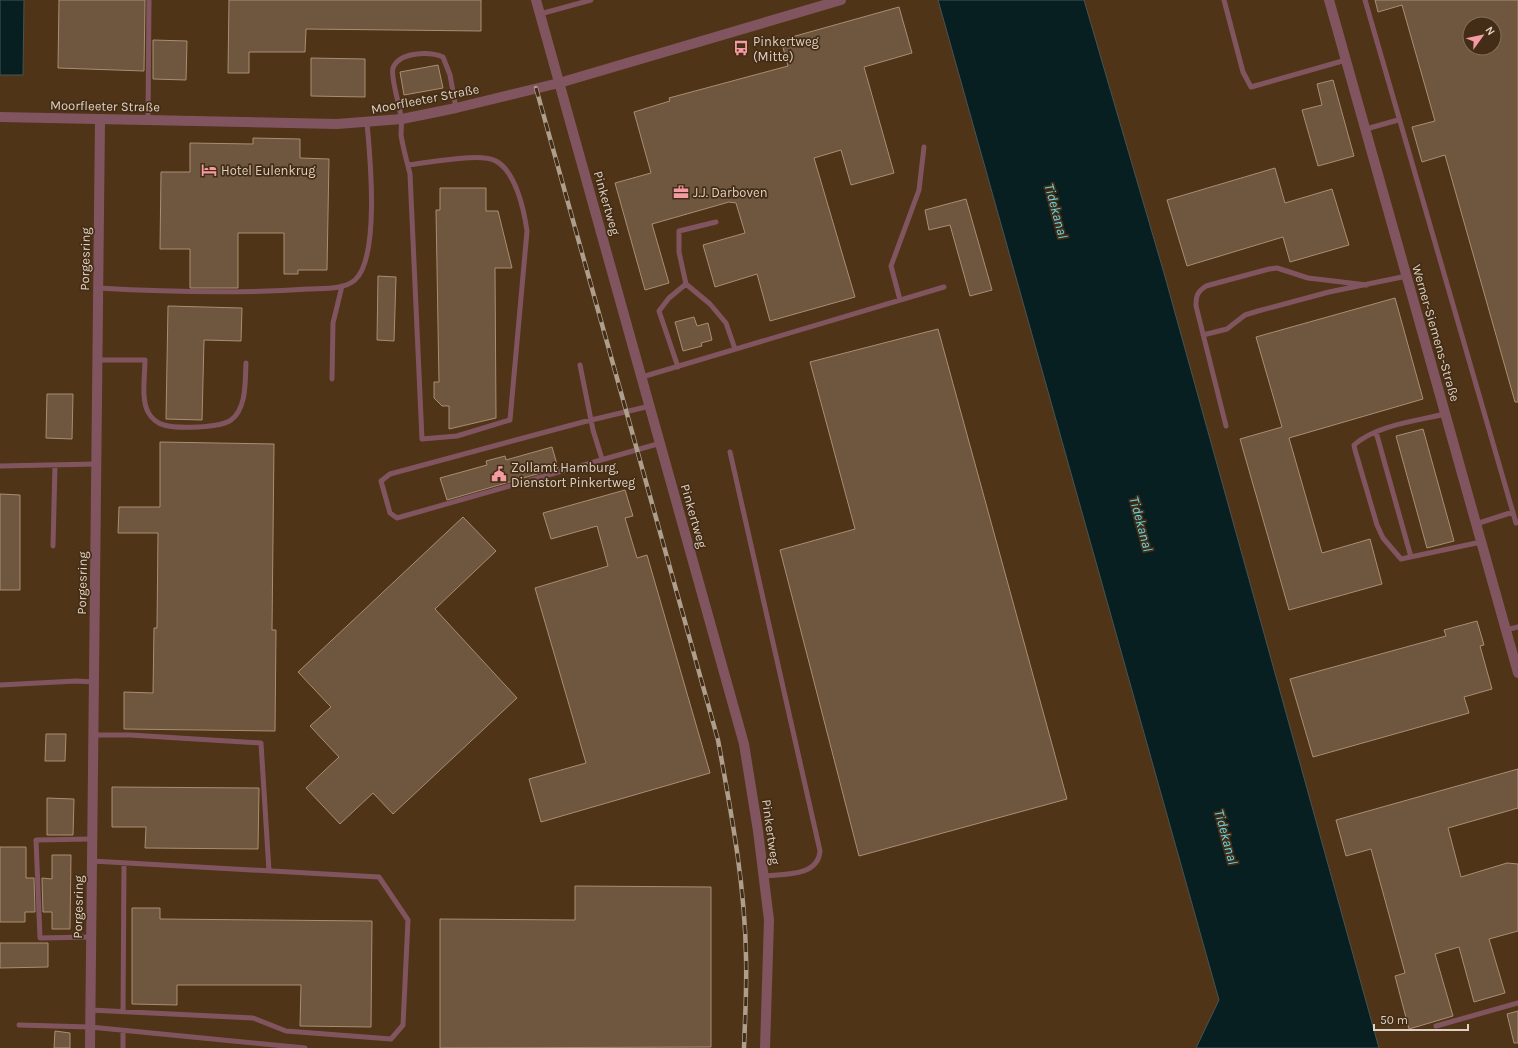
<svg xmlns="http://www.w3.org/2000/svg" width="1518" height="1048" viewBox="0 0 1518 1048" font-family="Karla,sans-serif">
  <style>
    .built { fill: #503417; fill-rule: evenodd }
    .water { fill: #081f22; stroke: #485452 }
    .building { fill: #6f563e; stroke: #a98e74; fill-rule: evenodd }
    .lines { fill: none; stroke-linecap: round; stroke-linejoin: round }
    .service { stroke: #815560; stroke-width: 5 }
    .minor { stroke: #815560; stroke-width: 10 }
    .tertiary { stroke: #815560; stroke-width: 10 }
    .rail-casing { stroke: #ae9e8d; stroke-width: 4.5 }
    .rail { stroke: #442d16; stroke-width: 3; stroke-dasharray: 9; stroke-linecap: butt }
    .labels { text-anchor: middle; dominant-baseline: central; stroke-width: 3.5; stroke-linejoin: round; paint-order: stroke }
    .poi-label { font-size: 13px; fill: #dfd1c3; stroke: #442d16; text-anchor: start }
    .street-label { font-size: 13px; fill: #dfd1c3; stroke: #442d16 }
    .water-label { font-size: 14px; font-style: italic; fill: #66d4e2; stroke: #442d16 }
  </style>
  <rect width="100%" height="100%" fill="#442d16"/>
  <!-- built -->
  <path class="built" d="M24 0H938L1219 1000 1196 1048H0V75H22Z
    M1084 0H1518V1048H1379L1164 273ZM1470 24H1494V48H1470Z"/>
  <!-- water -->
  <path class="water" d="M0 0H24L23 75H0Z
    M938 0H1084L1164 273 1379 1048H1196L1219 1000Z"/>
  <!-- building -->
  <path class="building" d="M59 0H145L144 71 58 68Z
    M229 0H481V31L306 29 305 52H249V73H228Z
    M1375 0H1518V402H1515L1445 155 1422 162 1412 127 1435 121 1402 5 1378 12ZM1470 24H1494V48H1470Z
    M899 7 912 53 864 67 894 173 851 185 841 150 814 158 855 297 770 321 757 274 715 287 703 245 745 233 736 203 729 202 652 224 669 283 645 290 615 183 651 173 634 112 670 101 669 98 788 66 781 40Z
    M153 40 187 41 186 80 153 79Z
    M311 58 365 59V97L311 96Z
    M438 65 443 88 404 95 400 72Z
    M1333 80 1354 156 1318 166 1302 110 1322 105 1317 84Z
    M253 138 300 139V158L329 159 327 270H298V274H284V233H238V288H190V249H160L161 172H190V143L253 144Z
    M1275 168 1285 203 1332 189 1349 245 1290 262 1283 237 1187 266 1167 200Z
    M440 188H486V211H498L512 268H495L496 418 449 429V406H442L434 398V382H439L436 210H440Z
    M966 199 992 290 970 296 950 225 929 230 925 210Z
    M378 276 396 277 394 341 377 340Z
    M1395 298 1423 399 1289 438 1322 553 1370 539 1382 584 1289 610 1240 439 1282 427 1256 337Z
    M168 306 242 308 241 341 204 340 202 420 166 419Z
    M694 317 697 326 708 323 712 340 701 343 702 346 683 351 675 322Z
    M938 329 1067 799 859 856 780 550 855 529 810 362Z
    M47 394H73L72 439 46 438Z
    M1423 429 1454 541 1427 548 1396 436Z
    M160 442 274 444 272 630H276L275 731 124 729V692L153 693 154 628H157L158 533H118L119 507H160Z
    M552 447 558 468 447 500 440 478 487 465 486 461 505 456 506 460Z
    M625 490 633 516 625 518 637 558 647 555 710 773 541 822 529 779 586 763 535 588 608 566 597 526 551 539 543 513Z
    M0 494 20 495V590H0Z
    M463 517 496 551 435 609 517 698 393 814 373 793 340 824 306 788 339 757 310 726 331 707 298 672Z
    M1477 621 1484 645 1480 646 1492 689 1464 697 1469 713 1313 757 1290 679 1446 636 1444 630Z
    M46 734H66L65 761H45Z
    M1518 769V808L1448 828 1461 877 1507 863 1518 864V931L1489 939 1505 993 1474 1002 1459 947 1435 954 1453 1016 1409 1029 1395 976 1405 973 1371 849 1346 856 1336 820Z
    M112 787 259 788 258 849 145 848 146 827H112Z
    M47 798 74 799 73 835H47Z
    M0 847H26V878H34L35 912H25V922H0Z
    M52 855H71L70 929H52V912H43L42 878 52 879Z
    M575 886 711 887V1047L440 1048V919L575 920Z
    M132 908H160V919L372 921 371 1027 300 1026 301 985H177V1005L132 1004Z
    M0 943H48V967L0 968Z
    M1518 1011V1043H1514L1507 1014Z
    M55 1031 70 1033V1048H54Z"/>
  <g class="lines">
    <!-- service -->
    <path class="service" d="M1224 0 1243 72 1251 87 1346 60
      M1365 0 1516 523 1518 522
      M540 14 591 0
      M148 120 149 0
      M1366 129 1398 120
      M408 165C427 163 480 152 496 161 516 172 524 210 527 231L510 420 457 436 422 439 410 174C407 162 403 148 401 135 401 129 402 123 401 117 400 106 390 76 393 68 399 52 429 51 443 57L450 75 456 108
      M716 222 679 231V252L686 284 710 304 726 323 735 349
      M98 288C168 292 237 294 308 289 321 288 344 290 355 280 380 257 370 156 367 123
      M900 300 891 266 919 190 924 147
      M1203 335 1227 329 1245 315 1258 311 1329 292 1407 276
      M97 360H145C145 375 141 399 148 412 151 418 158 424 164 425 177 429 220 428 231 420 247 408 245 381 246 363
      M580 365 593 430 602 459
      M678 367 659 311 669 298 686 284
      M642 377 944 287
      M332 379 333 323 342 286
      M650 406 583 422 390 474 381 481 390 513 397 518 661 443
      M1445 414C1417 421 1376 425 1354 445L1355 450 1377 525 1383 538 1401 559 1481 542
      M1226 426 1196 306C1196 296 1197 292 1206 286L1269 269 1277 268 1308 278 1367 285
      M1376 432 1411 557
      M730 452 820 851C818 877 783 874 764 876
      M0 466 96 464
      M1476 524 1513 512
      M53 546 55 465
      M1506 630 1518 627
      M0 685 76 681 94 682
      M93 735H130L261 743 269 871
      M91 937 40 938 36 840 92 839
      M90 1010 253 1018 286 1031 391 1039 403 1025 408 920 379 877 92 861
      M123 1012 124 863
      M19 1025 90 1027 305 1048
      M1436 1026 1518 1003
      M123 1048V1031"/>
    <!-- minor -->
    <path class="minor" d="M1329 0 1518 673
      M90 1048 100 119"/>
    <!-- tertiary -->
    <path class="tertiary" d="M536 0 744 744 758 831 769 920 765 1048
      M0 117 337 124 402 119 456 108 559 83 841 0"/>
    <!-- rail casing -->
    <g class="rail-casing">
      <path id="rail" d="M536 88 718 740C731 812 745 884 746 957 747 987 745 1018 744 1048"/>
    </g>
    <!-- rail -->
    <use href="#rail" class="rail"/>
  </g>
  <!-- icons -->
  <defs>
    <g id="bus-bare" transform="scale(1.2)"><path d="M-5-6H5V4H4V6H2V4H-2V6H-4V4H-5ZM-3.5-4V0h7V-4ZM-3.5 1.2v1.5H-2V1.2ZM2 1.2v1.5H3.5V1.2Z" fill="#f49aa2" stroke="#442d16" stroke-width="2.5" paint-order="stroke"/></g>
    <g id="hotel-bare" transform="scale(1.2)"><path d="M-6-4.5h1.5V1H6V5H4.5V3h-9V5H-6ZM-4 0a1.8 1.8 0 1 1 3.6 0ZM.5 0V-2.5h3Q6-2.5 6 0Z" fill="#f49aa2" stroke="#442d16" stroke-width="2.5" paint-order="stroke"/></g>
    <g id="office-bare" transform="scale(1.2)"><path d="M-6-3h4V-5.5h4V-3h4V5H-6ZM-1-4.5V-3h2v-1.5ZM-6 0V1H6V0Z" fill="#f49aa2" stroke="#442d16" stroke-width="2.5" paint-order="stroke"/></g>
    <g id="civic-bare" transform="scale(1.2)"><path d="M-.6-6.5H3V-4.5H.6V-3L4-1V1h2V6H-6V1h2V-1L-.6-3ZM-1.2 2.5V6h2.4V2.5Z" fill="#f49aa2" stroke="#442d16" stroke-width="2.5" paint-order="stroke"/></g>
  </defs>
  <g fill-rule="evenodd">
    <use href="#bus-bare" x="741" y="48"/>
    <use href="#hotel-bare" x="209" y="170"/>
    <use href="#office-bare" x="681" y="192"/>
    <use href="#civic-bare" x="499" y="474"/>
  </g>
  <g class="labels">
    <!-- poi labels -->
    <g class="poi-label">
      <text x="753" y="41">Pinkertweg<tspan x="753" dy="15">(Mitte)</tspan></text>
      <text x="221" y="170">Hotel Eulenkrug</text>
      <text x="693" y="192">J.J. Darboven</text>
      <text x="511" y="467">Zollamt Hamburg,<tspan x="511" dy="15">Dienstort Pinkertweg</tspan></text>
    </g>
    <!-- street labels -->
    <g class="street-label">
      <text transform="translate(425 99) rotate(-11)">Moorfleeter Straße</text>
      <text transform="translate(105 106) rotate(1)">Moorfleeter Straße</text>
      <text transform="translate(607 203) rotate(74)">Pinkertweg</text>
      <text transform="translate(85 259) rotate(-89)">Porgesring</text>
      <text transform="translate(1436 333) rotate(74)">Werner-Siemens-Straße</text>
      <text transform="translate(694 516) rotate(74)">Pinkertweg</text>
      <text transform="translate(82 583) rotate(-89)">Porgesring</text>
      <text transform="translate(771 832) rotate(82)">Pinkertweg</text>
      <text transform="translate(78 907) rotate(-89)">Porgesring</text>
    </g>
    <!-- water labels -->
    <g class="water-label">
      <text transform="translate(1056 211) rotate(75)">Tidekanal</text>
      <text transform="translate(1141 524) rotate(75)">Tidekanal</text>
      <text transform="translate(1226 837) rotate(75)">Tidekanal</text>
    </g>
  </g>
  <!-- north arrow -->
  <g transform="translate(1482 36) rotate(57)"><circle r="19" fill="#442d16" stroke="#826f5b"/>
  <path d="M0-3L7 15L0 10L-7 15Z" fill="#f49aa2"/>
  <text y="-6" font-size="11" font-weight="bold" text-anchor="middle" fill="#dfd1c3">N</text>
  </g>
  <!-- scale -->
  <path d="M1374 1024v6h94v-6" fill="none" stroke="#dfd1c3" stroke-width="2"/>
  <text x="1380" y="1024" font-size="12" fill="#dfd1c3" stroke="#442d16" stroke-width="3" paint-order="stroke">50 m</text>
</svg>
